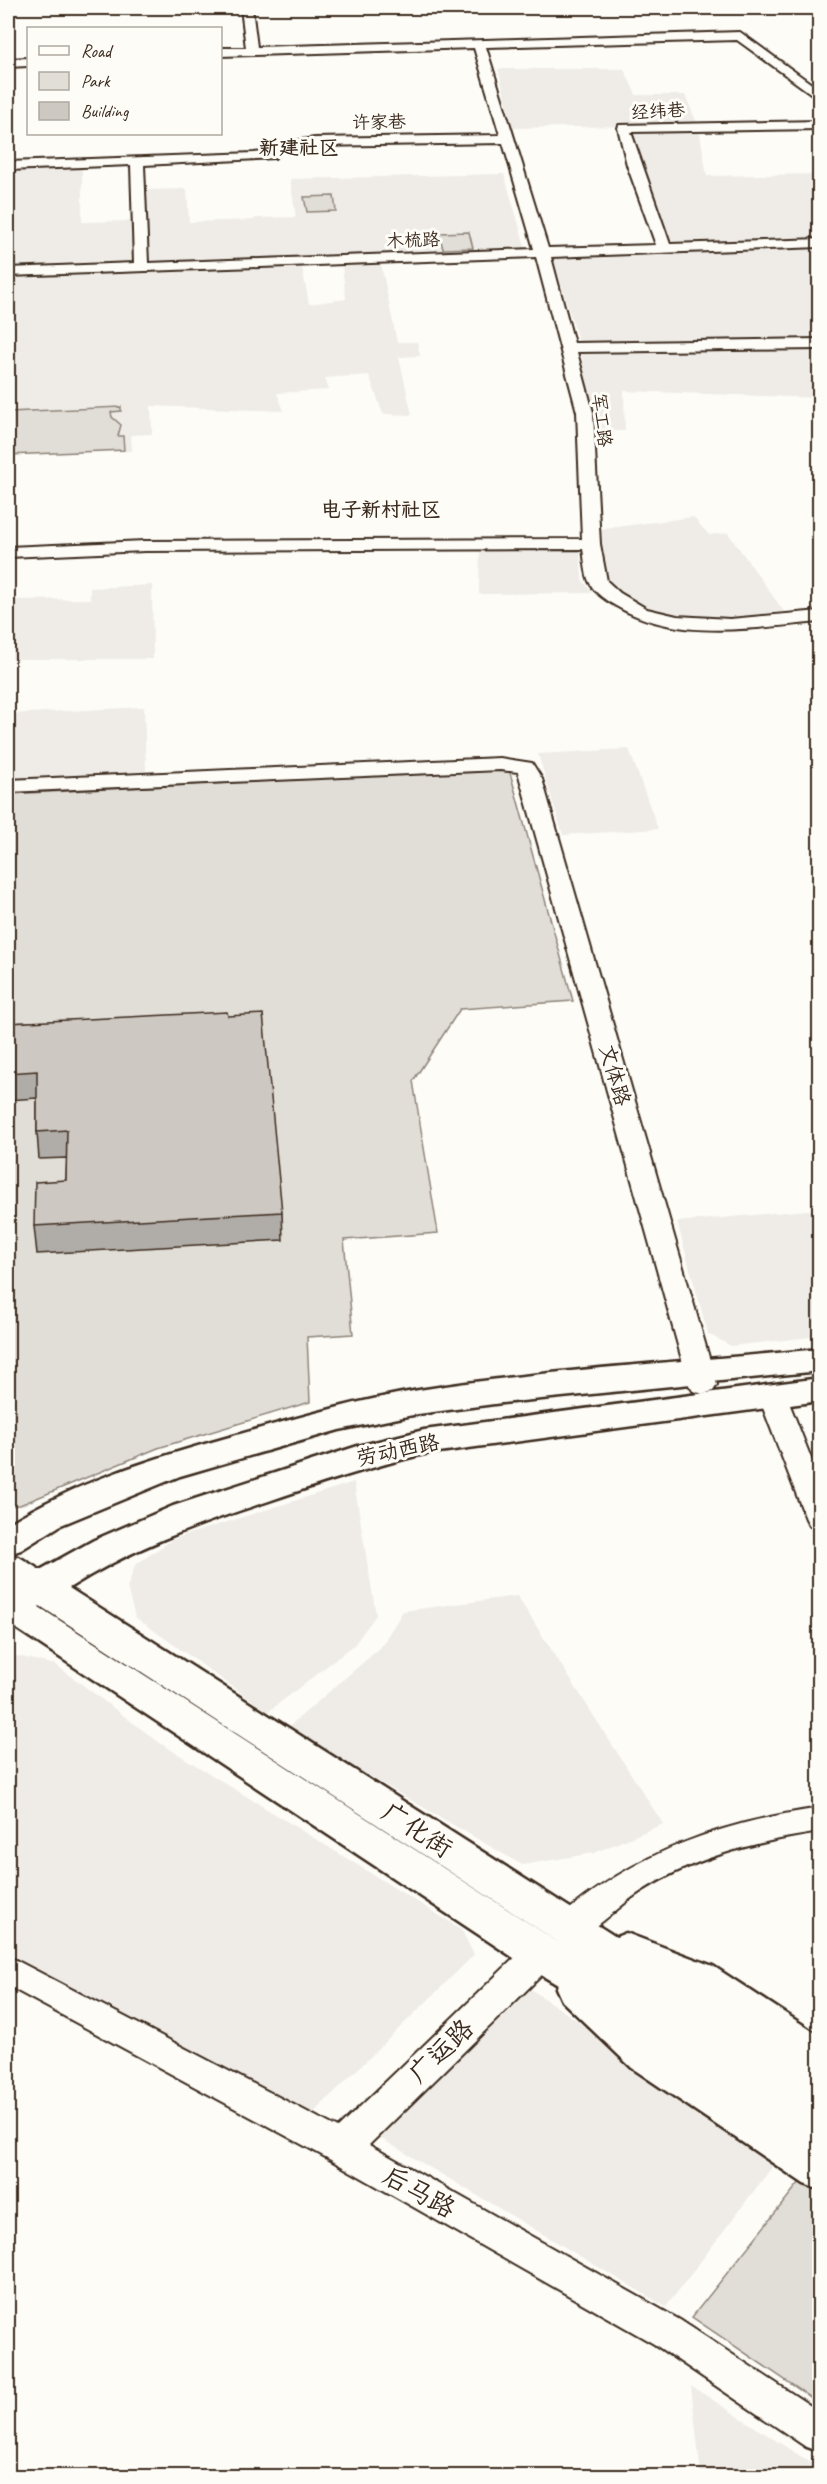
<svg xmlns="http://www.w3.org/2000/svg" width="827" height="2484" viewBox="0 0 827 2484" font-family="Caveat,'LXGW WenKai TC',sans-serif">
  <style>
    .built { fill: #efece7 }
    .green { fill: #e1ded7; stroke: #8e847a; stroke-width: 1.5 }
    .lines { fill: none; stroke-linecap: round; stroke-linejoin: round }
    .minor-casing { stroke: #3b2a1e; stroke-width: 4 }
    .major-casing { stroke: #3b2a1e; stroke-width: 5 }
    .minor { fill: #fdfcf7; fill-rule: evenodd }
    .major { fill: #fdfcf7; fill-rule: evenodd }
    .wall { fill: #b0aca7; stroke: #3b2a1e; stroke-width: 1.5 }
    .building { fill: #cdc8c2; stroke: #3b2a1e; stroke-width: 1.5 }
    .labels { text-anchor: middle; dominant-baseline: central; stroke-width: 6; stroke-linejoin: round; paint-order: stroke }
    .far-street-label { font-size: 18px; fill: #3b2a1e; stroke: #fdfcf7 }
    .far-quarter-label { font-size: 20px; font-weight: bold; fill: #3b2a1e; stroke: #fdfcf7 }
    .street-label { font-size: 21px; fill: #3b2a1e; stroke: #fdfcf7 }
    .near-street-label { font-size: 26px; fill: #3b2a1e; stroke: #fdfcf7 }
  </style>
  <rect width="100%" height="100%" fill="#fdfcf7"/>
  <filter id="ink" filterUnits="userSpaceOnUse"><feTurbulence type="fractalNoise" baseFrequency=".0167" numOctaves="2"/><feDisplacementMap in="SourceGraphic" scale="12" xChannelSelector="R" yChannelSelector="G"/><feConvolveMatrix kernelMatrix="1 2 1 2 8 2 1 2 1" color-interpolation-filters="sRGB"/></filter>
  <g filter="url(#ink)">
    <!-- built -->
    <path class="built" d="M498 69H624L636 95H685L698 125 513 128Z
      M699 128 707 176 819 174V241L668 247 638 166 632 130Z
      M82 166V222L133 221 135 265 8 269V168Z
      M504 174 527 253 146 264 144 190 187 189 189 222 254 220 255 218 296 217 290 179Z
      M819 248V342L579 343 553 258Z
      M381 264 397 342H417L420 356 399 357 412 415 383 414 369 375 325 378 329 390 277 393 284 411 151 406 152 434 131 435 132 451 8 456V276L302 267 309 304 346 299 342 266Z
      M819 349V398L624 391 625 431H593L581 351Z
      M693 517 709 535 728 533 785 613 726 619H680L643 607 610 584 603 564 601 529Z
      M480 546 572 547 580 551 582 579 592 593 479 594Z
      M152 585 153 659H8V600L90 599V588Z
      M144 707 146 773 8 781V714Z
      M629 749 658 829 563 835 538 754Z
      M819 1209V1336L731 1346 708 1334 677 1222Z
      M354 1482 376 1615 354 1645 268 1712 135 1617 127 1588 135 1565 173 1539Z
      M517 1596 663 1824 594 1853 522 1865 287 1728 380 1648 403 1611Z
      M18 1656 56 1665 160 1743 461 1929 474 1955 312 2114 8 1959V1657Z
      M529 1988 779 2158 666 2307 380 2138Z
      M691 2386 819 2468V2476H701Z"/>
    <!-- green -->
    <path class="green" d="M334 196 336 211 307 212 304 197Z
      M469 232 473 248 443 249 439 233Z
      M121 407V411L111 412 112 417 121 425 118 436H123L124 450 8 455V412Z
      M509 769 573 1001 460 1009 413 1081 438 1233 344 1240 353 1334 307 1337 310 1402 158 1448 20 1505 8 1506V794Z
      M807 2173 819 2182V2403L692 2317Z"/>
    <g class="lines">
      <!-- minor casing -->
      <g class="minor-casing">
        <path id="minor" d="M241 8H252L257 47 740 32 820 90V100L737 40 486 47 548 248 656 245 627 165 618 128 619 125 820 121V129L631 132 670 244 820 239V247L551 257 574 343 820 339V349L577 352 593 412 600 544 607 581 620 593 647 609 677 616 730 619 820 611V622C752 628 677 642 616 606 607 601 596 594 591 585 585 577 585 560 583 549L145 551 8 557V547L145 541 582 539 577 412 536 257 8 276V268L134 263 131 165 8 170V162L254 153 263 152 265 145 270 144 315 138 500 135 474 48 220 56V48H246ZM503 143 534 249 148 263 144 165 275 158 277 151 315 146Z
          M28 58V66L8 67V59Z
          M500 758 532 763 542 779 717 1385 713 1391 703 1394 693 1391 689 1385 518 772 500 770 8 792V780Z
          M772 1386 782 1389 786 1395 820 1481V1529L810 1526 806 1519 758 1395 762 1389Z
          M820 1808V1832C754 1842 690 1858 634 1896 621 1905 584 1940 571 1941 567 1941 562 1939 558 1937L553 1928 558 1919C636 1852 719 1823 820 1808Z
          M541 1940 553 1944 558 1954 553 1964 369 2145 680 2320 820 2412V2452L806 2447 654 2344 329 2159 8 1986V1956L338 2128 529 1944Z"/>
      </g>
      <!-- major casing -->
      <g class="major-casing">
        <path id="major" d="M820 1349V1371L502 1403 418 1414 339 1430 180 1476 61 1525 21 1550 9 1554 21 1558 40 1570 94 1540 173 1506 358 1446 424 1430 820 1378V1401L424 1454C370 1467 318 1484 266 1502 198 1524 130 1549 69 1588L616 1937 626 1933 713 1966 820 2036V2190L804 2184 632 2068 562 2001 556 1988 558 1985 526 1966 8 1623V1591L12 1588 8 1585V1524C74 1483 151 1459 226 1438 290 1420 353 1401 419 1390 551 1369 686 1362 820 1349ZM40 1606 555 1940 558 1942 39 1607Z"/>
      </g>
      <!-- minor -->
      <use href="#minor" class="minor"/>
      <!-- major -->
      <use href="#major" class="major"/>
    </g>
    <!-- wall -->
    <path class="wall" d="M228 1016 282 1212 283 1240 37 1254 34 1226 66 1180 67 1158 39 1159 37 1132V1098L8 1100V1023Z"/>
    <!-- building -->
    <path class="building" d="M227 1012 228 1016 263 1014 282 1212 34 1226 35 1182 66 1180 67 1130 37 1132V1071L8 1073V1023Z"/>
  </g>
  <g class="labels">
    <!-- far-street labels -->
    <g class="far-street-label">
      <text transform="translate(658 111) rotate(-3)">经纬巷</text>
      <text transform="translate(379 122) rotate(-1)">许家巷</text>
      <text transform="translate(413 240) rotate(-2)">木梳路</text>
      <text transform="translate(602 420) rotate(83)">军工路</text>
    </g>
    <!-- far-quarter labels -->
    <g class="far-quarter-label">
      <text x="299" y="147">新建社区</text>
      <text x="381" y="509">电子新村社区</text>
    </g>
    <!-- street labels -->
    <g class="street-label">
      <text transform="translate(615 1075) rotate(74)">文体路</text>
      <text transform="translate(398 1450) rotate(-12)">劳动西路</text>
    </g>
    <!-- near-street labels -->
    <g class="near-street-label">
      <text transform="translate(417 1830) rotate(33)">广化街</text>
      <text transform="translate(441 2051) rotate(-44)">广运路</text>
      <text transform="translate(419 2192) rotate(29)">后马路</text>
    </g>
  </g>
  <!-- margin -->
  <rect width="827" height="2484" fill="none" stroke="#fdfcf7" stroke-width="30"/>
  <rect x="15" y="15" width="797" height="2454" fill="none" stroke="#3b2a1e" stroke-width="2" filter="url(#ink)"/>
  <!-- legend -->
  <rect x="27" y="27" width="195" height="108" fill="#fdfcf7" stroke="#afa8a0" stroke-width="1.5"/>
  <rect x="39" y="46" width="30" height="9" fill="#fdfcf7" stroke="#afa8a0" stroke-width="1.5"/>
  <text x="81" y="57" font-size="18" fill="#3b2a1e">Road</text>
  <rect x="39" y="72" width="30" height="18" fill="#e1ded7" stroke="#afa8a0" stroke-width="1.5"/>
  <text x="81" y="87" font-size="18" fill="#3b2a1e">Park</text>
  <rect x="39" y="102" width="30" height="18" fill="#cdc8c2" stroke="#afa8a0" stroke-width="1.5"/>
  <text x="81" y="117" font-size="18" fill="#3b2a1e">Building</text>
</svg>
